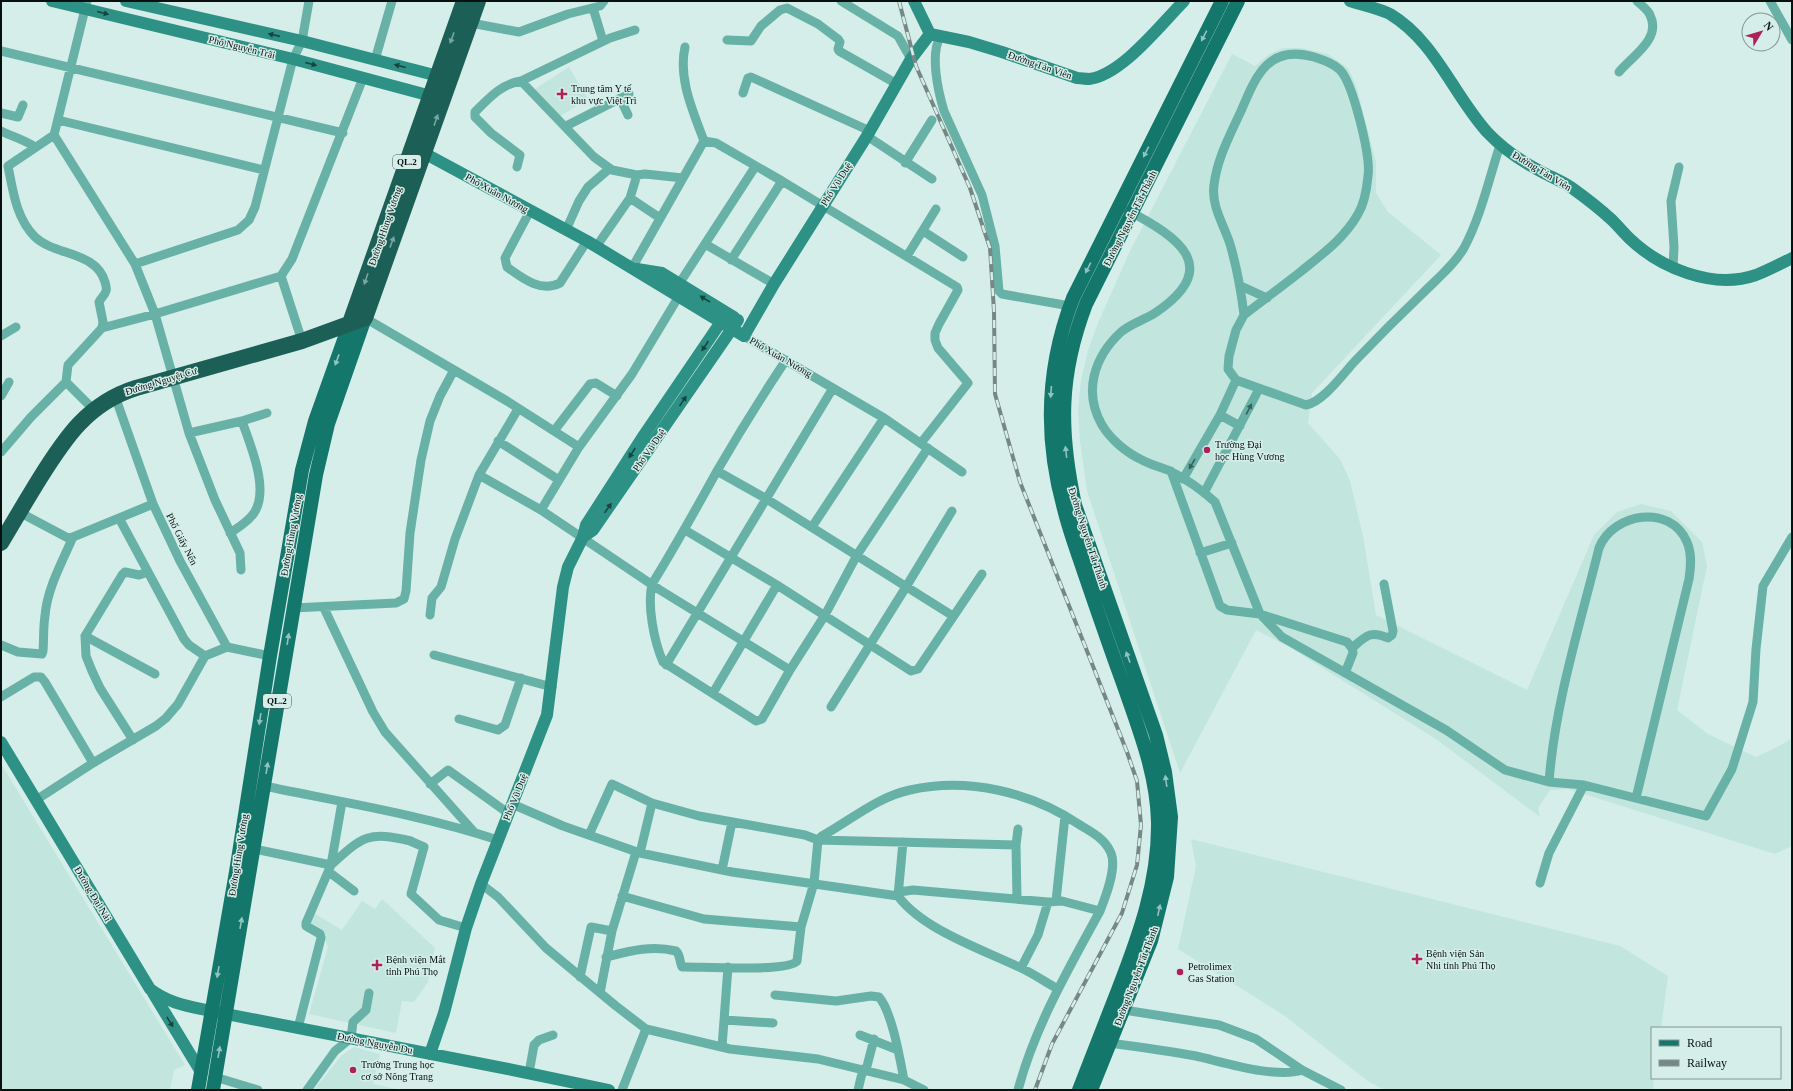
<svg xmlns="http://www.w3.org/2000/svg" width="1793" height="1091" viewBox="0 0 1793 1091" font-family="Georgia,serif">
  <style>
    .built { fill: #c2e5de }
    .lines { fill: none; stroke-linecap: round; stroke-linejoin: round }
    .street { stroke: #67b1a6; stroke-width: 9 }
    .secondary { stroke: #2d9185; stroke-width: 12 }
    .primary { stroke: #14776c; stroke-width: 14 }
    .highway { stroke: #1b5f56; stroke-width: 16 }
    .rail-casing { stroke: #768885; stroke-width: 4 }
    .rail { stroke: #d5eee9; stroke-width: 2.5; stroke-dasharray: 8; stroke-linecap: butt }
    .oneway { fill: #17443f }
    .oneway2 { fill: #91c4bd }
    .oneway3 { fill: #78a6a0 }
    .oneway4 { fill: #38615b }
    .poi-dot { fill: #af2059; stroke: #d5eee9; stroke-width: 1.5 }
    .labels { text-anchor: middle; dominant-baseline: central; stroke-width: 3; stroke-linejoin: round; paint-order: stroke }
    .shield { fill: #d5eee9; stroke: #465351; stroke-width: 1 }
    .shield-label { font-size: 9px; font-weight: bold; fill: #081110 }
    .street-label { font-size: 10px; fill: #081110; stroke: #d5eee9 }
    .poi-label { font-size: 10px; fill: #081110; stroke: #d5eee9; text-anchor: start }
  </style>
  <rect width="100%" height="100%" fill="#d5eee9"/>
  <!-- built -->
  <path class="built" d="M1283 48H1302L1328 54 1348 68 1356 85 1376 162V193L1388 212 1441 255 1312 393 1308 423 1340 459 1350 481 1363 536 1376 615 1527 690 1594 535 1617 512 1641 504 1671 511 1702 542 1707 566 1677 710 1708 734 1756 757 1785 743 1792 738V846L1775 854 1568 789 1550 790 1538 808 1540 817 1436 739 1289 647 1256 630 1180 773 1087 491 1080 441 1078 411 1081 380 1088 350 1098 323 1130 251 1232 54 1255 66 1268 55Z
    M569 67 588 99 560 116 535 89Z
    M1 764 185 1065 174 1070 170 1090H1Z
    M1191 839 1620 946 1668 976 1661 1028H1652V1078H1654L1653 1090H1385L1369 1082 1285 1016 1178 949 1196 866Z
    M382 899 435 948 428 982 414 1002 402 1001 396 1033 309 1014 328 947 325 938 309 923 312 912 342 930 362 901 375 909Z
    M354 1047 380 1054 373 1084 400 1090H314L341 1056Z"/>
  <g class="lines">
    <!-- street -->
    <path class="street" d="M87 1 54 135 135 264 155 314 189 433 215 500 240 553 241 570
      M841 1 898 36 911 59
      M1770 1 1792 40
      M593 8 603 41
      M471 23 519 32 568 14 600 6 604 1
      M940 37C930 55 938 91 944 111L982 195 995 246 999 291 1002 294 1070 306
      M727 40 751 41 761 26 780 10 787 8 818 24 838 39 840 42 838 49 839 51 897 84
      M685 47C678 79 693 111 704 141
      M1 51 343 133
      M375 60 392 1
      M1619 72C1632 56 1662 39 1650 15 1648 10 1641 5 1637 1
      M521 81 594 157 612 170 637 175 645 174 683 178
      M743 93 748 78 751 77 870 131
      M620 98 628 115
      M1 113 18 117 23 105
      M58 120 264 170
      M566 126 629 94
      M1 131C13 137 23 139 35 147
      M867 136 932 179
      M905 163 932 120
      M8 166C13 191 16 218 35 237 55 256 96 251 105 282 106 286 107 288 106 291 105 295 101 298 99 302L103 322 102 328
      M8 166 54 135
      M517 167 520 155 491 133 475 117V112C489 98 501 84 521 81L610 38 635 30
      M630 198 660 218
      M1127 210C1178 237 1224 267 1155 313 1144 320 1130 324 1121 332 1094 357 1083 392 1102 425 1111 440 1127 453 1142 460 1151 465 1161 467 1170 471 1186 479 1202 490 1215 502L1260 614 1282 637 1446 730 1505 770 1549 782 1584 785 1706 816 1732 769 1753 702 1756 649 1763 586 1792 537
      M530 211 505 258 507 267C522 278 541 293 560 283L587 241
      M566 230 579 201 588 187 609 169
      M923 231 963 257
      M705 244 774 284
      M596 247 630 198 637 175
      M907 256 936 209
      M731 260 782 181
      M135 264 238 230 249 220 255 207 293 59 302 41 309 1
      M1673 267 1674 247 1671 201 1679 167
      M632 268 704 141 716 143 782 181 957 287 958 290 939 324 935 333V340L938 348 968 383 921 443
      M281 276 302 341
      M679 284 755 167
      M1241 286 1267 298
      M1244 315C1241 290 1237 268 1230 244 1224 225 1211 206 1214 185 1217 159 1230 135 1241 111 1256 76 1268 44 1314 57 1323 60 1333 63 1340 70 1353 83 1371 157 1368 176 1367 187 1364 204 1358 214 1344 239 1321 255 1299 273 1281 287 1262 301 1244 315L1236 330 1229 356 1228 369 1236 380 1306 405C1323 402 1343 374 1355 361 1377 338 1400 315 1423 293 1437 279 1454 265 1464 248 1481 216 1489 179 1500 145
      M365 318 507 401 579 447
      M1 336 16 327
      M744 336 884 418 962 472
      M786 360C762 396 739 433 717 471 696 509 675 547 652 584 647 606 654 641 663 662L756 721 762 719 790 670 825 615 857 555 928 448
      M1 396 9 382
      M115 396 153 504 180 561 227 647 270 656
      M94 410 66 382 68 365 102 328 155 314 281 276 292 259 363 78
      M1220 415 1240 426
      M242 421 267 413
      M554 431 590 384 596 383 617 396
      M189 433 242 421C250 445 270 489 254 513 248 522 239 527 230 533
      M498 441 559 480
      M1 452 31 417 66 382
      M717 471 765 498 953 616
      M1171 471 1220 606 1227 610 1260 614 1347 642 1352 648 1353 653 1345 673
      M479 475 541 510 660 590 790 670
      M1183 479 1220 415 1236 380
      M1204 493 1259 389
      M541 510 579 447 632 374 679 296
      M19 512 68 538 73 537 153 504
      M119 518 184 639 189 645 205 656
      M812 527 884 418
      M685 530 777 585 911 671 918 669 982 574
      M1200 553 1232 543
      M293 608 396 603 404 599 406 591 410 533 421 460 430 421 440 396 454 370
      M324 608 373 712 385 732 474 832
      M430 615 432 598 441 587 455 539 479 475 518 409
      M85 636 155 674
      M1 645 18 652 42 654 43 651C44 639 43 628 45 616 47 589 62 562 73 537
      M1352 648C1366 636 1370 630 1388 638L1392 635 1393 631 1384 584
      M434 655 552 687
      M666 665 833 388
      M713 693 777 585
      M1 697 34 677H41L45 682 93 763
      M831 707 906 587 952 511
      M459 719 498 730 505 725 521 678
      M133 740 100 688 92 671 86 656 85 636 122 575 125 572 139 575 148 572
      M1549 782C1555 703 1580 625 1599 548 1613 513 1670 503 1687 542 1692 554 1691 566 1689 579L1636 798
      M430 784 448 770 508 813
      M264 786C342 802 422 815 498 840
      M36 800 93 763 156 726 166 718 178 704 205 656 227 647
      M512 804 563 826 640 853 732 872 898 896C923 930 984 950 1021 968 1034 974 1045 982 1058 989
      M589 835 612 784 652 803 699 816 805 835 818 840 1016 845 1018 829
      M410 841 424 847 411 894 439 920 466 928
      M1016 845 1017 899
      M254 849 331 865
      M640 853 652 803
      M331 865C363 836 368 831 411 841
      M722 870 732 822
      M329 872 354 891
      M1540 883 1549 853 1584 785
      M481 884 498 897 546 948 616 1006 646 1029 730 1049 818 1059 904 1080 924 1090
      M899 892 913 890 1048 902 1062 901 1100 911C1069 968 1035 1026 1018 1090
      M898 896 903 842
      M1056 901 1065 816
      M801 927 814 883 818 840 822 836C851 820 877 797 910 790 968 777 1031 792 1080 825 1092 832 1105 839 1111 853 1117 868 1106 896 1100 911
      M606 957C630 951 651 945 676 951 681 956 679 961 682 967H686C703 967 789 972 797 961L801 927 704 919 622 896
      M1021 968 1038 935 1048 902
      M580 977 591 927 612 931
      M600 993 612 931 636 852
      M775 995 836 1001 871 996 879 997C892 1012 900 1059 904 1080
      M1124 1010 1219 1025 1235 1031 1256 1039 1302 1070 1341 1090
      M724 1020 773 1023
      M298 1028 321 938 320 934 306 926V923L331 865 342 802
      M860 1035 898 1050
      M1110 1043C1139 1047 1168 1051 1196 1056 1223 1062 1276 1079 1302 1070
      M722 1047 728 967
      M866 1070 874 1039
      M529 1073 534 1045 539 1040 553 1035
      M215 1077 258 1090
      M307 1090 335 1051 351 1038 353 1022 366 1010 369 993
      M622 1090 646 1029
      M858 1090 863 1069"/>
    <!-- secondary -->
    <path class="secondary" d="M52 1 293 59 431 96
      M126 1 302 41 438 76
      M914 1 930 34 969 42 1002 52 1077 78C1081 78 1085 79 1089 79 1122 75 1161 24 1184 1
      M1350 1C1362 5 1378 8 1390 14 1435 41 1453 94 1487 132 1502 148 1521 161 1540 171 1551 177 1562 181 1572 188 1586 198 1600 209 1612 220 1618 226 1623 232 1629 238 1660 268 1713 290 1756 275 1769 270 1780 264 1792 258
      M424 153 587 241 744 336 774 284 867 136 911 59 930 34
      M637 269 662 273 734 317
      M583 537 593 530 738 320
      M1 742 150 989C170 1004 188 1006 211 1011L508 1069 609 1090
      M153 993 201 1072
      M430 1054 444 1013 466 928 481 884 547 715 563 587 568 567 583 537 586 525 644 435 727 313"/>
    <!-- primary -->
    <path class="primary" d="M198 1090 236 872 270 656 302 470 315 421 350 323
      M213 1090 316 475 328 424 365 318
      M1079 1090C1092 1057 1105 1023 1118 990 1139 936 1159 881 1158 822 1157 774 1139 730 1124 686 1110 648 1097 610 1084 572 1077 551 1069 530 1064 509 1044 437 1046 368 1073 298L1222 1
      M1091 1090 1151 941 1167 877 1171 817 1165 772 1156 735 1075 505C1059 430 1059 375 1086 304L1238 1"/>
    <!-- highway -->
    <path class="highway" d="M350 323 464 1
      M1 543C14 521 27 499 40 478 65 438 88 403 136 388L302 341 365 318 478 1"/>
    <!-- rail casing -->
    <g class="rail-casing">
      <path id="rail" d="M899 1 916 66 970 188 990 248 994 311 995 394 1020 482 1127 752 1137 781 1141 825 1137 865 1122 913 1052 1044 1035 1090"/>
    </g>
    <!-- rail -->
    <use href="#rail" class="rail"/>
  </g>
  <!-- one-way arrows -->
  <defs><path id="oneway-solid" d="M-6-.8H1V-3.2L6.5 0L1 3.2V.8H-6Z"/></defs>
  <g class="oneway">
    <use href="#oneway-solid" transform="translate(103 13) rotate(14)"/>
    <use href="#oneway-solid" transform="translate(274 35) rotate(-167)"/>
    <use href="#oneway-solid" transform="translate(311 64) rotate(15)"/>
    <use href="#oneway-solid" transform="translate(400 66) rotate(-165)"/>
    <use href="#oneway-solid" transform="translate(705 299) rotate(-148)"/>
    <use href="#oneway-solid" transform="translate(705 346) rotate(124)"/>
    <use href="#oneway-solid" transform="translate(683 401) rotate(-56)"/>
    <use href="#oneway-solid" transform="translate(632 453) rotate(123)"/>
    <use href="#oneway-solid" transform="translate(608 508) rotate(-55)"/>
    <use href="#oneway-solid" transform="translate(170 1022) rotate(58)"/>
  </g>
  <g class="oneway2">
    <use href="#oneway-solid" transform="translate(1204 36) rotate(117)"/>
    <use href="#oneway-solid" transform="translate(1146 152) rotate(117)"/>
    <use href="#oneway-solid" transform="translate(1088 268) rotate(117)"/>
    <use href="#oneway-solid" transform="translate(337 360) rotate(110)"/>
    <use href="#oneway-solid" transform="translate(1051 392) rotate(94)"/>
    <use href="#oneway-solid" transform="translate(1066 452) rotate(-97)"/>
    <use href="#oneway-solid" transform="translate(288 639) rotate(-81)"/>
    <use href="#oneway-solid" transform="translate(1128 657) rotate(-110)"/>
    <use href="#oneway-solid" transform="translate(260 719) rotate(99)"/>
    <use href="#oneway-solid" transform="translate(267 768) rotate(-81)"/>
    <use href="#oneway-solid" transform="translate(1166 781) rotate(-98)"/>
    <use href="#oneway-solid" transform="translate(1159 910) rotate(-78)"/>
    <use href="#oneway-solid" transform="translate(241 923) rotate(-80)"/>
    <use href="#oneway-solid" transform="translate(218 972) rotate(100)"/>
    <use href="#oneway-solid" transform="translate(219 1052) rotate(-80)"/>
  </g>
  <g class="oneway3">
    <use href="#oneway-solid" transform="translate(452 38) rotate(110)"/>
    <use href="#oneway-solid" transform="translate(436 120) rotate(-71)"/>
    <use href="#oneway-solid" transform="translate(392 242) rotate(-70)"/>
    <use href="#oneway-solid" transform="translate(366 279) rotate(109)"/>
  </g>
  <g class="oneway4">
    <use href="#oneway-solid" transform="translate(1249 409) rotate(-62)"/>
    <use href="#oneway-solid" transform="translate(1192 464) rotate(120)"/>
  </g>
  <!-- markers -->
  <g class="poi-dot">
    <path d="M560 88h4v4h4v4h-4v4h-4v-4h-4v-4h4z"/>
    <circle cx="1207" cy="450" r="4"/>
    <path d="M1415 953h4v4h4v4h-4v4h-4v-4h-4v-4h4z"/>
    <path d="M375 959h4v4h4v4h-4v4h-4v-4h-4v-4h4z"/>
    <circle cx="1180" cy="972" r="4"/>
    <circle cx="353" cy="1070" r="4"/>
  </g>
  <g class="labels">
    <!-- shield labels -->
    <g class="shield">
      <rect x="393" y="155" width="28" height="14" rx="3"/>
      <rect x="263" y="694" width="28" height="14" rx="3"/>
    </g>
    <g class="shield-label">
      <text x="407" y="162">QL.2</text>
      <text x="277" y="701">QL.2</text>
    </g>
    <!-- street labels -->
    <g class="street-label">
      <text transform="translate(242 47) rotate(14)">Phố Nguyễn Trãi</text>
      <text transform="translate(1040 65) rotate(19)">Đường Tản Viên</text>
      <text transform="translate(1542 171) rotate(31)">Đường Tản Viên</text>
      <text transform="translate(836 184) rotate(-58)">Phố Vũ Duệ</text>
      <text transform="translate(497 193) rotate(29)">Phố Xuân Nương</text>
      <text transform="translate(1130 218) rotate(-63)">Đường Nguyễn Tất Thành</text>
      <text transform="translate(385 226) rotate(-71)">Đường Hùng Vương</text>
      <text transform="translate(781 357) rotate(30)">Phố Xuân Nương</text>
      <text transform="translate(161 381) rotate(-17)">Đường Nguyệt Cư</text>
      <text transform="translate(649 450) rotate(-55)">Phố Vũ Duệ</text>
      <text transform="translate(291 535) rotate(-80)">Đường Hùng Vương</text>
      <text transform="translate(1088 538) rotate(72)">Đường Nguyễn Tất Thành</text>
      <text transform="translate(182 539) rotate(63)">Phố Giấy Nến</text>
      <text transform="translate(515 797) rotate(-68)">Phố Vũ Duệ</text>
      <text transform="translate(238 855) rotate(-81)">Đường Hùng Vương</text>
      <text transform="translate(93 894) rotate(59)">Đường Đại Nải</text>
      <text transform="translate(1136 976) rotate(-69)">Đường Nguyễn Tất Thành</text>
      <text transform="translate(375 1043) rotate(11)">Đường Nguyễn Du</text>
    </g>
    <!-- poi labels -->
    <g class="poi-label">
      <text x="571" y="88">Trung tâm Y tế<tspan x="571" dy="12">khu vực Việt Trì</tspan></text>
      <text x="1215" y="444">Trường Đại<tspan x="1215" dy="12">học Hùng Vương</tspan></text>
      <text x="1426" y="953">Bệnh viện Sản<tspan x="1426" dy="12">Nhi tỉnh Phú Thọ</tspan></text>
      <text x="386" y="959">Bệnh viện Mắt<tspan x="386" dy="12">tỉnh Phú Thọ</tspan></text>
      <text x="1188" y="966">Petrolimex<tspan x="1188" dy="12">Gas Station</tspan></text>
      <text x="361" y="1064">Trường Trung học<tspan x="361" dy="12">cơ sở Nông Trang</tspan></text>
    </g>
  </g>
  <!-- border -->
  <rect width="1793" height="1091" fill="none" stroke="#081110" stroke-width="4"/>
  <!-- legend -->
  <rect x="1651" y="1027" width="130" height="52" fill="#d5eee9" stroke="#839692"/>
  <rect x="1659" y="1040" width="20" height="6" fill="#14776c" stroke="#839692"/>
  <text x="1687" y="1047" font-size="12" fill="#081110">Road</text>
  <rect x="1659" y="1060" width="20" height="6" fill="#768885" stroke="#839692"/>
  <text x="1687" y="1067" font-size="12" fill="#081110">Railway</text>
  <!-- north arrow -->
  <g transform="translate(1761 32) rotate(52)"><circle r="19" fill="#d5eee9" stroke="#839692"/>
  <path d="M0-3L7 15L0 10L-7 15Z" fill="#af2059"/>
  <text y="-6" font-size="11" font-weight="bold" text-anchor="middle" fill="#081110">N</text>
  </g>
</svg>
